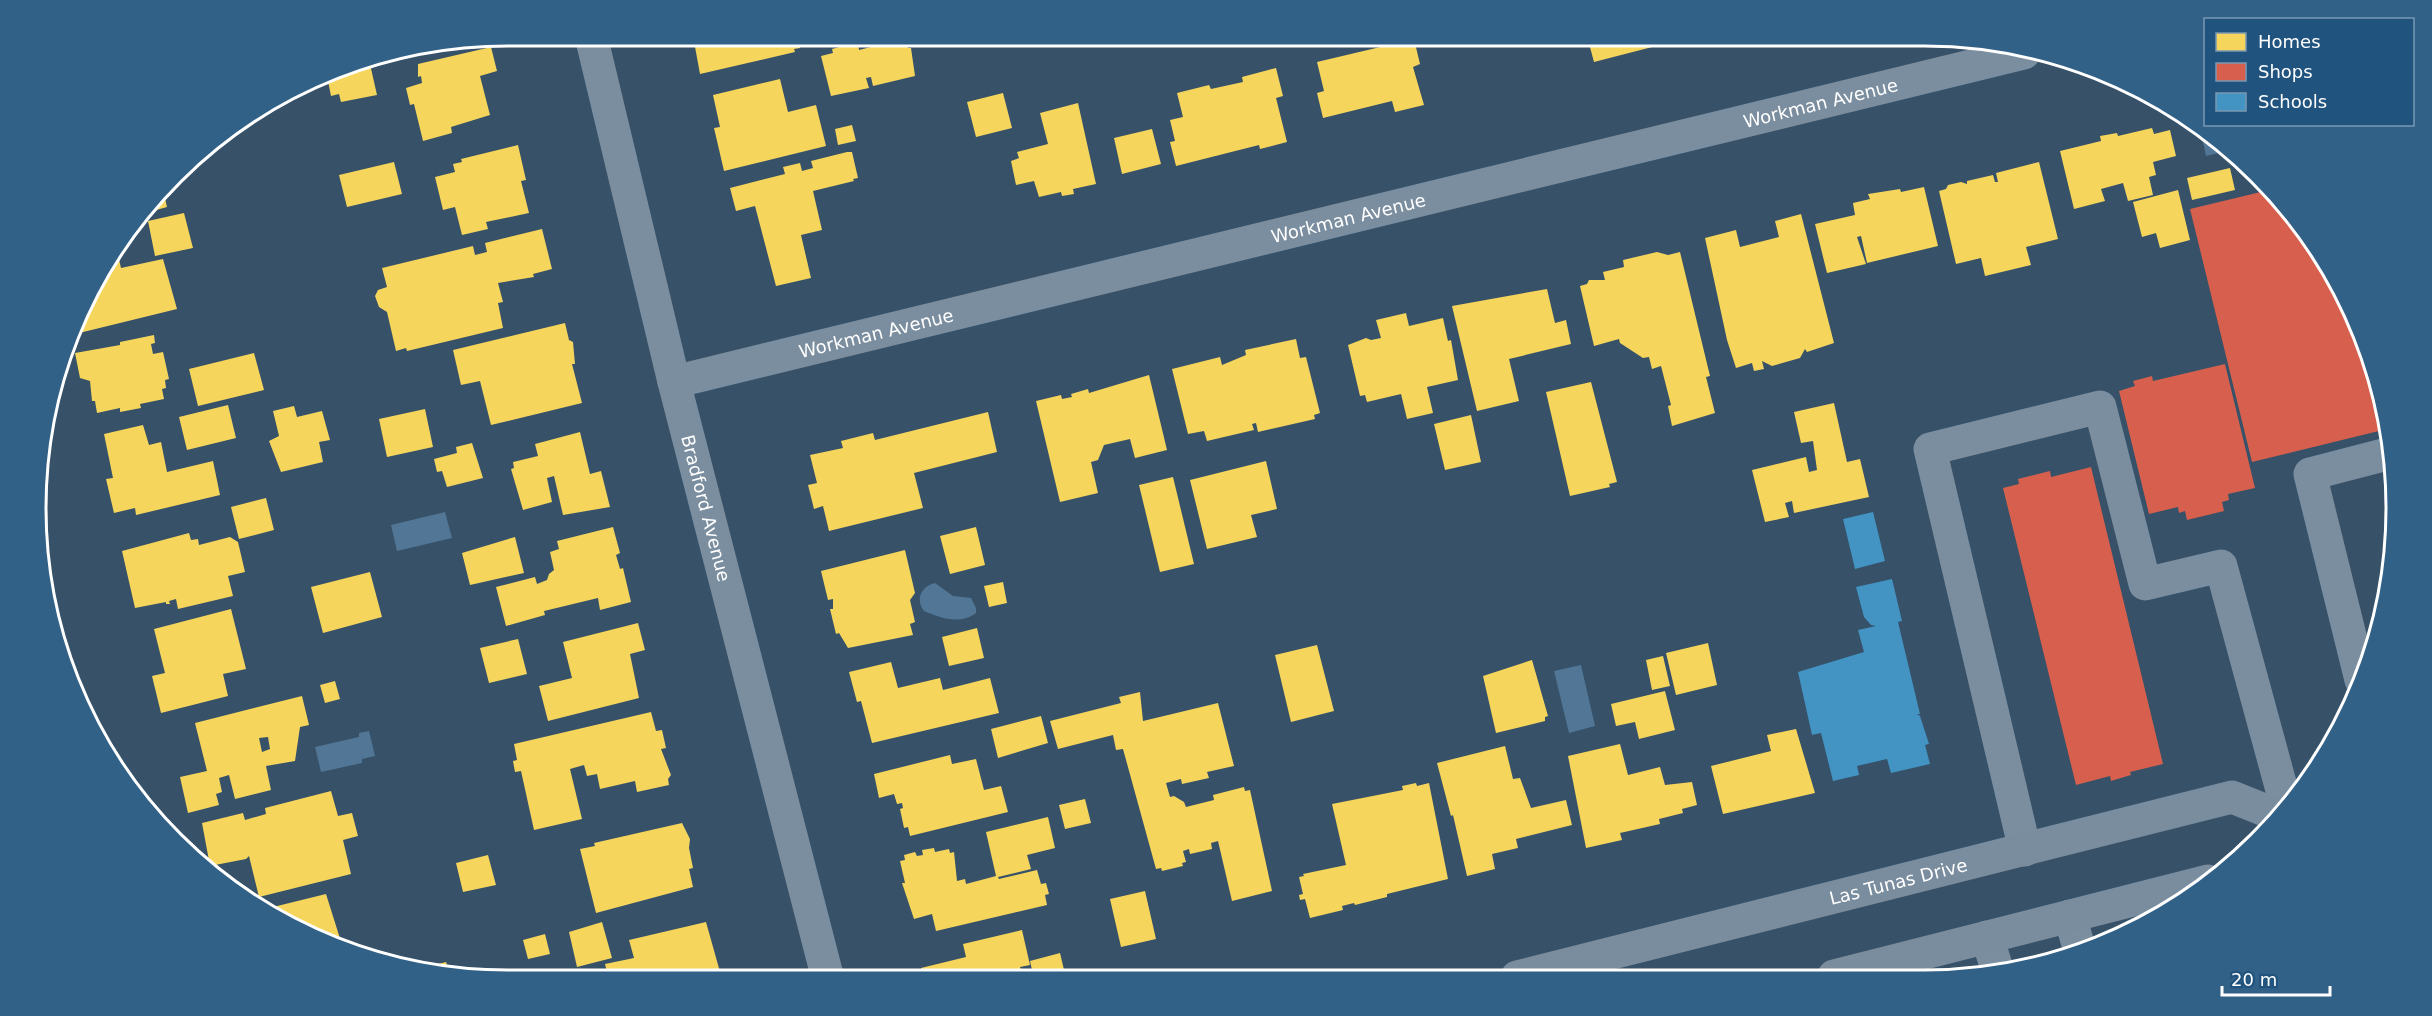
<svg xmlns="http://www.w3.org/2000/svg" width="2432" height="1016" viewBox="0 0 2432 1016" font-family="'DejaVu Sans',sans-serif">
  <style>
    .water { fill: #527695 }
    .homes { fill: #f6d55c; fill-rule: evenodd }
    .shops { fill: #d6604d }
    .schools { fill: #4393c3 }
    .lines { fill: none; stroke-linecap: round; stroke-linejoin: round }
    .minor { stroke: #7b8e9f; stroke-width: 33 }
    .major { stroke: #7a8d9e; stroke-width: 33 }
    .labels { text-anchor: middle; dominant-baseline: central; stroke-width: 6; stroke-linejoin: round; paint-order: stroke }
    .street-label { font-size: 18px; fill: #fff; stroke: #20537e }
    .rim { fill: none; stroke: #fff; stroke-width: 3 }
  </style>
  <rect width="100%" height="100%" fill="#365168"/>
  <!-- water -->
  <path class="water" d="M2200 128 2231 150 2206 156Z
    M445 512 452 538 397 551 391 525Z
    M935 583 953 596 971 598 976 608V613C960 625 940 618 924 611 915 600 921 586 935 583Z
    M1581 665 1595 726 1569 733 1554 671Z
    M369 731 375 756 362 759V763L321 772 315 747 359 737V733Z"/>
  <!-- homes -->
  <path class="homes" d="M693 36H798L800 48 794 49 795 52 700 74Z
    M1587 36H1690L1691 37 1594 62Z
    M906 38 908 48H911L915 76 873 86 871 77 866 78 869 88 831 96 821 56 833 53 832 49 858 42 859 50Z
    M1414 39 1420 64 1413 67 1424 105 1395 112 1392 101 1323 118 1317 93 1324 91 1317 62Z
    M491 47 497 71 480 76 490 115 451 127 452 133 423 141 414 104 410 105 406 88 422 83 421 76 418 77V64Z
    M370 64 377 95 341 102 339 94 331 96 328 81 335 79 334 71Z
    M1276 68 1283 96 1276 98 1287 142 1260 149 1259 145 1176 166 1170 142 1175 141 1170 120 1183 117 1177 93 1209 85 1211 89 1243 82 1242 77Z
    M780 79 788 112 816 105 826 146 724 171 714 128 720 127 713 95Z
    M1003 93 1012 128 976 137 967 102Z
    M1078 103 1096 184 1073 189 1074 194 1062 196 1061 192 1039 197 1034 181 1016 185 1011 161 1019 158 1017 152 1048 144 1040 113Z
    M852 125 856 141 838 145 835 129Z
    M2152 128 2154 134 2170 130 2176 156 2153 162 2156 175 2149 177 2153 195 2128 201 2123 183 2101 189 2105 201 2074 209 2060 151 2101 141 2100 136 2117 133 2118 136Z
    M1152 129 1161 164 1122 174 1114 138Z
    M518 145 526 180 521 181 529 213 486 222 488 229 462 235 455 207 443 210 435 177 455 172 453 164 462 162 461 159Z
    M847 152H852L858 178 853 179 854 181 813 191 822 230 801 235 811 278 776 286 755 206 736 211 730 188 785 174 783 167 800 163 802 171 813 168 811 161Z
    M394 162 402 194 347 207 339 175Z
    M2039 162 2058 239 2026 247 2031 265 1985 276 1981 258 1956 264 1939 191 1946 189 1948 185 1961 182 1967 184V181L1993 175 1995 182H1998L1996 173Z
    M2230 168 2235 190 2192 200 2187 178Z
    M1924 187 1938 246 1867 263 1861 236 1857 237 1866 264 1827 273 1815 224 1855 215 1853 203 1870 199 1868 194 1900 189 1901 192Z
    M2178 190 2190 240 2160 248 2156 233 2142 237 2133 202Z
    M164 194 167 207 149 212 156 202Z
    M184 213 193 248 155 256 148 221Z
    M1801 214 1834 343 1807 352 1805 349 1800 358 1772 366 1762 361 1764 369 1754 371 1752 363 1736 368 1727 340 1705 238 1736 230 1740 247 1779 237 1775 221Z
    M542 229 552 269 533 274 534 277 498 283 503 302 498 303 503 328 407 351 406 348 396 351 387 312 379 307 375 296 378 290 387 287 382 268 473 246 475 255 487 252 485 243Z
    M117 251 121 268 163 259 177 309 71 335 99 272Z
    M1657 252 1668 255 1680 252 1710 376 1706 377 1715 413 1672 426 1668 406 1671 405 1661 366 1652 369 1649 357 1643 358 1620 343 1619 339 1594 346 1580 286 1587 284 1589 280H1605L1603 272 1624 267 1623 260Z
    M1547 289 1555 323 1566 320 1571 344 1509 359 1519 401 1477 411 1452 306Z
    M1406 313 1409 326 1443 318 1448 341 1451 340 1458 380 1427 387 1433 413 1407 419 1401 394 1367 402 1365 395 1360 396 1348 345 1366 338 1371 340 1381 338 1376 320Z
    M565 323 569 340 573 342 575 364H572L582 403 491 425 480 381 461 385 453 350Z
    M154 335 155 343 151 344 153 354 163 352 169 379 165 380 166 388 162 389 164 399 140 404 141 408 120 412V408L97 413 95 401H92L90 381 80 378 75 353 120 345V342Z
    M1296 339 1300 358 1306 357 1320 413 1314 415 1315 419 1258 432 1256 423 1252 424 1254 430 1207 441 1204 431 1188 434 1172 369 1220 357 1222 365 1246 355 1245 350Z
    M254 353 264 390 198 406 189 369Z
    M1149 375 1167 450 1135 458 1130 439 1104 445 1098 460 1091 462 1098 493 1060 502 1036 401 1061 395 1062 399 1072 397 1071 394 1088 389 1089 393Z
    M1591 382 1617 482 1609 484 1610 487 1570 496 1546 392Z
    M1834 403 1847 462 1860 459 1869 497 1794 513 1792 501 1785 503 1789 517 1765 522 1752 470 1806 457 1809 472 1817 470 1813 441 1801 443 1794 412Z
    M228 405 236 438 187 450 179 417Z
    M294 406 297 417 322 411 330 440 319 442 323 462 281 472 269 441 279 436 273 411Z
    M425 409 433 447 387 457 379 419Z
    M988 412 997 452 914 473 923 508 829 531 823 506 814 509 808 485 817 483 810 455 843 448 841 441 873 433 875 440Z
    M1471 415 1481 462 1445 470 1434 424Z
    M143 425 149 445 161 442 167 472 213 461 220 495 136 515 135 508 114 513 106 479 113 478 104 434Z
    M580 432 590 474 601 471 610 507 563 515 554 476 547 478 552 502 523 510 511 469 514 468 513 462 538 456 535 444Z
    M472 443 483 478 447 487 442 471 437 472 434 459 457 453 456 447Z
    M1266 461 1277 509 1251 515 1257 537 1207 549 1190 480Z
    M1173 477 1194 564 1160 572 1139 485Z
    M266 498 274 530 239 539 231 507Z
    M613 527 620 553 616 555 620 569 623 568 631 602 600 610 598 598 544 611 545 615 506 626 496 587 535 577 537 584 547 580 549 574 554 570 550 552 559 549 557 541Z
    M976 527 985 565 950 574 940 536Z
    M189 533 191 540 198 539 199 545 230 537 238 542 245 572 228 576 233 596 178 609 176 599 169 601 170 604H166V602L135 608 122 551Z
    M515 537 524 573 470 585 462 553Z
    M905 550 915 593 910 600 915 622 910 624 913 635 848 648 839 633 836 634 830 609H833V599L828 600 821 571Z
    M370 572 382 617 323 633 311 587Z
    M1003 582 1007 603 989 607 984 586Z
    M231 609 246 669 223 674 228 696 161 713 152 676 165 673 154 629Z
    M638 623 645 650 630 654 639 698 548 721 539 686 572 678 563 642Z
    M977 628 984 658 949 666 942 637Z
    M518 639 527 674 489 683 480 648Z
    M1708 643 1717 685 1676 695 1666 653Z
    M1317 645 1334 711 1291 722 1275 655Z
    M1663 656 1670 686 1652 690 1646 660Z
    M1532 660 1548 716 1545 717V721L1496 733 1483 676Z
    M891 662 898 688 940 678 943 690 990 678 999 713 872 743 861 701 857 702 849 672Z
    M335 681 340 699 325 703 320 685Z
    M1665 691 1675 730 1639 739 1635 722 1616 726 1611 704Z
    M1140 692 1143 721 1218 703 1234 766 1207 772 1209 778 1182 784 1181 779 1166 783 1170 797 1174 796 1184 802 1186 807 1214 800 1213 795 1244 787 1245 791 1250 790 1272 891 1232 901 1218 841 1211 843 1212 849 1190 854 1189 849 1183 851 1186 862 1182 863 1183 866 1162 871 1161 868 1156 869 1123 749 1116 750 1113 735 1058 749 1050 721 1121 703 1119 697Z
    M302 696 309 725 300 727 295 761 266 766 271 790 235 799 229 775 219 778 222 792 216 794 219 805 188 813 180 777 207 771 195 723ZM268 737 270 749 262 752 259 738Z
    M651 712 656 731 662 730 666 748 661 749 671 775 668 779 669 785 637 792 635 781 600 789 597 774 587 776 584 765 570 769 582 819 534 830 521 771 515 772 513 761 517 760 514 744Z
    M1041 716 1048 743 998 758 991 729Z
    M1796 729 1815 793 1723 814 1711 766 1771 751 1767 735Z
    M1620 744 1628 775 1660 767 1665 785 1692 782 1697 805 1682 809 1683 813 1659 819 1660 824 1620 833 1622 840 1586 848 1568 756Z
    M1505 746 1513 779 1520 778 1531 808 1566 800 1572 825 1516 839 1518 848 1492 854 1495 869 1467 876 1453 815 1451 816 1437 763Z
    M950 755 952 764 976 759 984 790 1001 786 1008 812 910 836 908 827 904 828 900 809 903 808 902 803 897 804 894 794 879 798 874 774Z
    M1416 783 1417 786 1429 783 1448 879 1387 894V897L1355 905 1354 903 1342 906 1343 910 1310 918 1305 899 1300 900 1299 895 1303 894 1299 877 1304 876 1303 874 1346 865 1332 804 1403 790 1402 786Z
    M331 791 338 816 352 813 358 836 343 840 351 874 259 897 249 856 246 859 210 866 202 823 243 813 245 820 266 814 265 808Z
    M1085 799 1091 823 1065 829 1059 805Z
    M1048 817 1055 848 1027 855 1031 869 998 877 999 879 1037 870 1041 884 1046 883 1049 894 1045 895 1047 905 936 931 932 914 914 919 902 883H905L900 861 905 860 904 855 915 852 917 856 923 855 922 850 934 848 935 852 949 849 950 853 954 852 957 881 965 879 966 884 996 876 986 832Z
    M682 823 690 839 689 848 693 868 689 869 693 887 596 913 580 849 595 846 594 843Z
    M488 855 496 885 463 892 456 863Z
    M1145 891 1156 939 1121 947 1110 899Z
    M326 894 343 948 269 908Z
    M602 922 612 958 577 967 569 932Z
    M706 922 722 979 609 980 605 964 634 958 629 940Z
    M1022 930 1030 965 1020 967 1023 977 924 979 921 968 966 957 963 944Z
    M545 934 550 954 528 959 523 940Z
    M1060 953 1065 974 1077 971 1079 978 1034 979 1030 961Z
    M446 962 449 970 427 967Z"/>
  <!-- shops -->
  <path class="shops" d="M2269 190 2298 220 2347 299 2380 386 2387 429 2252 462 2190 209Z
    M2225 364 2255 488 2228 494 2229 500 2222 502 2224 511 2187 520 2185 511 2179 513 2178 507 2149 514 2119 391 2135 386 2133 381 2152 376 2153 381Z
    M2091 467 2163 764 2130 772 2131 775 2111 781 2110 776 2076 785 2003 488 2019 484 2018 479 2050 471 2051 477Z"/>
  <!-- schools -->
  <path class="schools" d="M1873 512 1885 561 1855 569 1843 519Z
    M1892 579 1902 621 1898 622 1920 714H1917L1920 716 1929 744 1925 745 1930 764 1891 773 1887 759 1857 766 1859 775 1833 781 1821 733 1812 735 1798 672 1864 652 1858 630 1876 626 1871 625 1864 617 1856 587Z"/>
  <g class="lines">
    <!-- minor -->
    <g class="minor">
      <path id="s1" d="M591 36 674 382 828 979"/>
      <path id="s2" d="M674 382 2024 53"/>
      <path d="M2361 680 2310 474 2391 453"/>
      <path d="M2025 850 1930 449 2100 407 2145 584 2221 566 2286 805"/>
      <path d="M2070 916 2079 948"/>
      <path d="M1987 937 1998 972"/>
    </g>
    <!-- major -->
    <g class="major">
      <path d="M1834 976 2208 881"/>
      <path id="s3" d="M1517 977 2232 797 2277 815"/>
    </g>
  </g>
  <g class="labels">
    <!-- street labels -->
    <g class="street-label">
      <text stroke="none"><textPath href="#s2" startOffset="1180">Workman Avenue</textPath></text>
      <text stroke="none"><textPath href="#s2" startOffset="694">Workman Avenue</textPath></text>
      <text stroke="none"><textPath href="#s2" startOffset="208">Workman Avenue</textPath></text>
      <text stroke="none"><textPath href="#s1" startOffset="486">Bradford Avenue</textPath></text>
      <text stroke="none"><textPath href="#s3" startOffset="393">Las Tunas Drive</textPath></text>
    </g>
  </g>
  <!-- crop -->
  <path d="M0 0H2432V1016H0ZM508 46H1924A462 462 0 0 1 2386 508V508A462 462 0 0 1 1924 970H508A462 462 0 0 1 46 508V508A462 462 0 0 1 508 46Z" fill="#326188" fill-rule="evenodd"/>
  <path class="rim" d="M508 46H1924A462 462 0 0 1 2386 508V508A462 462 0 0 1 1924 970H508A462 462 0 0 1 46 508V508A462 462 0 0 1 508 46Z"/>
  <!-- legend -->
  <rect x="2204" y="18" width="210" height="108" fill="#20537e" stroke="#7998b2" stroke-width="1.5"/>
  <rect x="2216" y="33" width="30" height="18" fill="#f6d55c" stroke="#7998b2" stroke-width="1.5"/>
  <text x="2258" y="48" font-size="18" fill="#ffffff">Homes</text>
  <rect x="2216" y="63" width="30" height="18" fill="#d6604d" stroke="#7998b2" stroke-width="1.5"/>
  <text x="2258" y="78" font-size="18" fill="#ffffff">Shops</text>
  <rect x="2216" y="93" width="30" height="18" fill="#4393c3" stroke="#7998b2" stroke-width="1.5"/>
  <text x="2258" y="108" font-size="18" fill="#ffffff">Schools</text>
  <!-- scale -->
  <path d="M2222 986v9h108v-9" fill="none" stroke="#ffffff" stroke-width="3"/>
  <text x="2231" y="986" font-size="18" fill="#ffffff" stroke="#20537e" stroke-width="4.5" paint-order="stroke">20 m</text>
</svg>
